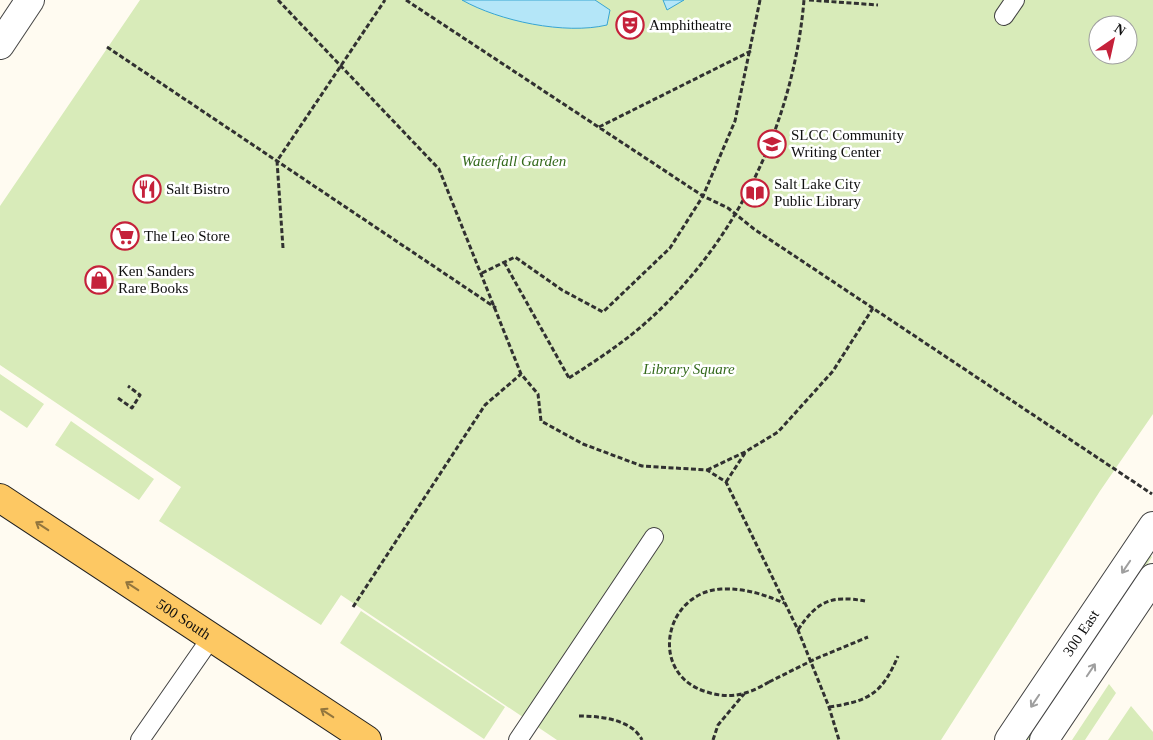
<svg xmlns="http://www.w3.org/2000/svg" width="1153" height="740" viewBox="0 0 1153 740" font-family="'Times New Roman',serif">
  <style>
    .green { fill: #d8ebb9; fill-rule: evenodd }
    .water { fill: #b4e6f8; stroke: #38a5d2 }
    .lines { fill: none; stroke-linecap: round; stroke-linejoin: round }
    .service-casing { stroke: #424242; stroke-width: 20 }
    .minor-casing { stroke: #424242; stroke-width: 30 }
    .tertiary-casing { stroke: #424242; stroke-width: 30 }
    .primary-casing { stroke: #202020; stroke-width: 30 }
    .path { stroke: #313131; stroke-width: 3; stroke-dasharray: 5 2.5; stroke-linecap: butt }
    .service { stroke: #fff; stroke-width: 18 }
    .minor { stroke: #fff; stroke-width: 28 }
    .tertiary { stroke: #fff; stroke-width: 28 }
    .primary { stroke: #fdc863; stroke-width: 28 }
    .path-bridge { stroke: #313131; stroke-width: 3; stroke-dasharray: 5 2.5; stroke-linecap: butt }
    .oneway { stroke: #92753d }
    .oneway2 { stroke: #9f9f9f }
    .labels { text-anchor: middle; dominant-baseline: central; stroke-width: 5; stroke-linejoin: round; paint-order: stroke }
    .poi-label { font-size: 15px; fill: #0f0f0f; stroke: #fff; text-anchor: start }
    .park-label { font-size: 15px; font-style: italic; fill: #346a1c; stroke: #fff }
    .street-label { font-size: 15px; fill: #0f0f0f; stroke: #fff }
  </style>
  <rect width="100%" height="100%" fill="#fffbf1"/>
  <!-- green -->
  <path class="green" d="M140 0H1153V414L1100 491 941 740H557L341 595 321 625 159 521 181 487 0 365V206ZM1098 25H1128V55H1098Z
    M0 374 44 404 27 428 0 410Z
    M71 421 154 479 139 500 55 445Z
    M1147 553 1152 557 1032 740H1022Z
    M361 611 505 707 484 739 340 643Z
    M1109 684 1116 693 1085 740H1072Z
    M1131 706 1153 732V740H1108Z"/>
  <!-- water -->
  <path class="water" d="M462 0H595L610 10 607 25C565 35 499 21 462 0Z
    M663 0H684L667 10Z"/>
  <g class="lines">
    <!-- service casing -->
    <g class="service-casing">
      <path id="service" d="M1004 16 1015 0
        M140 740 211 638
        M518 740 654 537"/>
    </g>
    <!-- minor casing -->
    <g class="minor-casing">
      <g id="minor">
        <path id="s1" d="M1009 740 1153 526"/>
        <path d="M1044 740 1153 578"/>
      </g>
    </g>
    <!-- tertiary casing -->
    <g class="tertiary-casing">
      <path id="tertiary" d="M0 45 30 0"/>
    </g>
    <!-- primary casing -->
    <g class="primary-casing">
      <g id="primary">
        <path id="s2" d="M0 498 367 740"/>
      </g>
    </g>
    <!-- path -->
    <path class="path" d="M278 0 439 169 521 374 538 394 541 421 583 444 642 466 707 470 726 482 798 630 829 707 839 740
      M406 0 703 196 728 208 754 229 1152 494
      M809 0 878 5
      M107 47 496 308
      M599 127 751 51
      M283 248 277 161 385 0
      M504 262 569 378
      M482 273 515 257 562 290 603 312 670 248 703 196 735 121 760 0
      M118 398 132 408 140 395 128 386
      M707 470 745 452 778 432 833 371 873 308
      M726 482 745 453
      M353 607 485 405 521 374
      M798 630C817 601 831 595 865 601
      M769 682C762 686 753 691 745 693 733 697 719 696 707 692 648 675 663 593 721 589 744 588 763 594 784 603
      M829 707C869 701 882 694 898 656
      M579 716C599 716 632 719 642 740
      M713 740 718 725 744 694"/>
    <!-- service -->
    <use href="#service" class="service"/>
    <!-- minor -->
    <use href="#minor" class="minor"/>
    <!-- tertiary -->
    <use href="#tertiary" class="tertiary"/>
    <!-- primary -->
    <use href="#primary" class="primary"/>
    <!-- path-bridge -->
    <path class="path-bridge" d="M569 378C597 360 626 341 651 318 740 237 794 118 804 0
      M769 682 815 659 868 637"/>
  </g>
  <!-- one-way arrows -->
  <defs><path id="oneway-shaft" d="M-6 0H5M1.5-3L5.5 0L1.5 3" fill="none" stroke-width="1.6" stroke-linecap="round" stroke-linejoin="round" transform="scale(1.25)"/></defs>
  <g class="oneway">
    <use href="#oneway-shaft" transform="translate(42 526) rotate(-147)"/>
    <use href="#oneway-shaft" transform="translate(132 586) rotate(-147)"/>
    <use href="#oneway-shaft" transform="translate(327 713) rotate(-147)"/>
  </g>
  <g class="oneway2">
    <use href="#oneway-shaft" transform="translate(1126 567) rotate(124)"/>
    <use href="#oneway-shaft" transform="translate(1091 670) rotate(-56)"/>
    <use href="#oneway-shaft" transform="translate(1035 701) rotate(124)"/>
  </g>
  <!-- icons -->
  <defs>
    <g id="theatre-ring" transform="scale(1.4375)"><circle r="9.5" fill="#fff" stroke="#c5213a" stroke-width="1.5"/><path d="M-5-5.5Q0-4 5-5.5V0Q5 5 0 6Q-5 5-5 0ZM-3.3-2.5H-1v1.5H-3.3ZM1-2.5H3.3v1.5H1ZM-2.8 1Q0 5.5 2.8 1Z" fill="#c5213a"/></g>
    <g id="school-ring" transform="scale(1.4375)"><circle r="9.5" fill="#fff" stroke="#c5213a" stroke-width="1.5"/><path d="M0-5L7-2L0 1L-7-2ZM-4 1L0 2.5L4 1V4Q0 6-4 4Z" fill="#c5213a"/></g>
    <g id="restaurant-ring" transform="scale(1.4375)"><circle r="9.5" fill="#fff" stroke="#c5213a" stroke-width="1.5"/><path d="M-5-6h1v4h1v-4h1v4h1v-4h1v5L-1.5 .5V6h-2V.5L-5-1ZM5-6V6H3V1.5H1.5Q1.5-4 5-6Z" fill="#c5213a"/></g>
    <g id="library-ring" transform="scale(1.4375)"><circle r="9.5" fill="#fff" stroke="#c5213a" stroke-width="1.5"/><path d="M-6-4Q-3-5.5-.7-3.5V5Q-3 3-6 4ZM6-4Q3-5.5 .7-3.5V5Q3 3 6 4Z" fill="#c5213a"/></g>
    <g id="supermarket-ring" transform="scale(1.4375)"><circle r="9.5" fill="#fff" stroke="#c5213a" stroke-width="1.5"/><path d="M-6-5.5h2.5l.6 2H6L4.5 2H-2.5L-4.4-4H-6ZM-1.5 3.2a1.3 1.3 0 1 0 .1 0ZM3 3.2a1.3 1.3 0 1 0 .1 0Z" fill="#c5213a"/></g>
    <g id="shop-ring" transform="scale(1.4375)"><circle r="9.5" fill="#fff" stroke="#c5213a" stroke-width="1.5"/><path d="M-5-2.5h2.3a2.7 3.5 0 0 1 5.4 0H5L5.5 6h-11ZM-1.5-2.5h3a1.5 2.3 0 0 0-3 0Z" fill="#c5213a"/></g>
  </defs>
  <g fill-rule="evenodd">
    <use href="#theatre-ring" x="630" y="25"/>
    <use href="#school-ring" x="772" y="144"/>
    <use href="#restaurant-ring" x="147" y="189"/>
    <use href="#library-ring" x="755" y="193"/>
    <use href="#supermarket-ring" x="125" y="236"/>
    <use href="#shop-ring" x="99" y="280"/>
  </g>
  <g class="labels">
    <!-- poi labels -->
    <g class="poi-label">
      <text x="649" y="25">Amphitheatre</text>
      <text x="791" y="135">SLCC Community<tspan x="791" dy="17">Writing Center</tspan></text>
      <text x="774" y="184">Salt Lake City<tspan x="774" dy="17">Public Library</tspan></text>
      <text x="166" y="189">Salt Bistro</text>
      <text x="144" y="236">The Leo Store</text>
      <text x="118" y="271">Ken Sanders<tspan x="118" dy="17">Rare Books</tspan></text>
    </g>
    <!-- park labels -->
    <g class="park-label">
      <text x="514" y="161">Waterfall Garden</text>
      <text x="689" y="369">Library Square</text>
    </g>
    <!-- street labels -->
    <g class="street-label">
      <text stroke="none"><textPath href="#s2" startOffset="220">500 South</textPath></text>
      <text stroke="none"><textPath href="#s1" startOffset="129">300 East</textPath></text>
    </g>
  </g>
  <!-- north arrow -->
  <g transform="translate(1113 40) rotate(34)"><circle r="24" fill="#ffffff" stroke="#9f9f9f"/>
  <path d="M0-4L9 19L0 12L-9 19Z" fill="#c5213a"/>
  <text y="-8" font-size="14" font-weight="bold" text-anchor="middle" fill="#0f0f0f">N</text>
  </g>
</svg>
